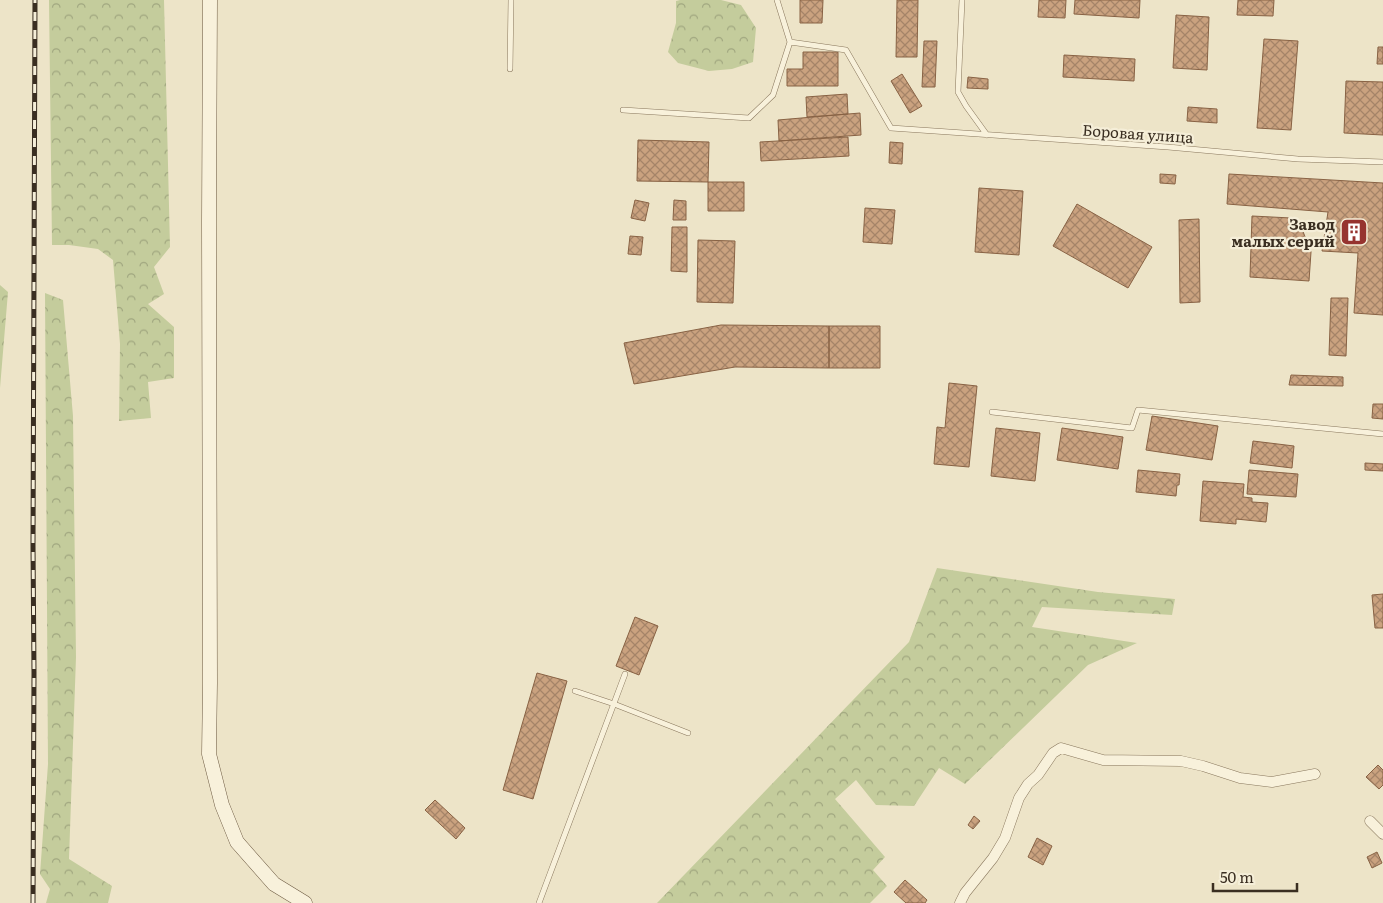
<svg xmlns="http://www.w3.org/2000/svg" width="1383" height="903" viewBox="0 0 1383 903" font-family="Literata,serif">
  <style>
    .forest { fill: url(#forest-crowns) }
    .building { fill: url(#building-cross-hatch); stroke: #886244 }
    .lines { fill: none; stroke-linecap: round; stroke-linejoin: round }
    .lane-casing { stroke: #89775d; stroke-width: 6 }
    .street-casing { stroke: #89775d; stroke-width: 11 }
    .secondary-casing { stroke: #6b5840; stroke-width: 15 }
    .lane { stroke: #f8f1db; stroke-width: 5 }
    .street { stroke: #f8f1db; stroke-width: 10 }
    .secondary { stroke: #f8f1db; stroke-width: 14 }
    .rail-casing { stroke: #3a2e21; stroke-width: 5 }
    .rail { stroke: #f5eed8; stroke-width: 3; stroke-dasharray: 9; stroke-linecap: butt }
    .labels { text-anchor: middle; dominant-baseline: central; stroke-width: 4.5; stroke-linejoin: round; paint-order: stroke }
    .street-label { font-size: 15px; fill: #3a2e21; stroke: #f5eed8 }
    .poi-label { font-size: 15px; font-weight: bold; fill: #3a2e21; stroke: #f5eed8; text-anchor: end }
  </style>
  <defs>
    <pattern id="forest-crowns" width="20" height="18" patternUnits="userSpaceOnUse" patternTransform="scale(1.25)"><rect width="20" height="18" fill="#c4cc9c"/><path d="M2 6a3 3 0 1 1 6 0M12 15a3 3 0 1 1 6 0" fill="none" stroke="#a0a67f"/></pattern>
    <pattern id="building-cross-hatch" width="8" height="8" patternUnits="userSpaceOnUse" patternTransform="scale(1.25)"><rect width="8" height="8" fill="#caa27f"/><path d="M0 0l8 8M0 8l8-8" fill="none" stroke="#a58468"/></pattern>
  </defs>
  <rect width="100%" height="100%" fill="#ede4c8"/>
  <!-- forest -->
  <path class="forest" d="M49 0H164L170 247 154 267 164 294 148 304 174 327V378L148 382 151 418 119 421 120 344 113 260 98 249 69 245H52Z
    M680 0H721L741 5 756 28 753 62 732 69 709 71 678 63 668 52 676 23V1Z
    M0 285 8 292 0 388Z
    M45 293 63 300 73 416 76 657 69 859 112 886 108 903H46L50 889 40 874 48 764Z
    M937 568 1098 592 1175 599 1172 615 1042 607 1032 627 1137 643 1088 665 965 784 939 768 914 806 876 805 856 780 835 799 885 857 873 870 887 886 870 903H657L909 642Z"/>
  <!-- building -->
  <path class="building" d="M800 0H823L822 23H800Z
    M897 0H918L917 57H896Z
    M1039 0H1066L1065 18 1038 17Z
    M1075 0H1140L1139 18 1074 14Z
    M1238 0H1274L1273 16 1237 15Z
    M1176 15 1209 17 1207 70 1173 68Z
    M1264 39 1298 41 1291 130 1257 128Z
    M924 41H937L935 87H922Z
    M1378 47H1383V64H1377Z
    M803 52H838V86H787V69H803Z
    M1064 55 1135 59 1134 81 1063 77Z
    M902 74 922 106 910 113 891 81Z
    M968 77 988 79V89L967 88Z
    M1346 81 1383 82V135L1344 133Z
    M847 94 848 114 807 117 806 97Z
    M1188 107 1217 109V123L1187 121Z
    M860 113 861 135 779 141 778 120Z
    M848 137 849 156 761 161 760 142Z
    M638 140 709 142 708 182 637 181Z
    M890 142 903 143 902 164 889 163Z
    M1160 174 1176 175 1175 184 1160 183Z
    M1229 174 1383 183V315L1354 313 1358 253 1322 251 1328 212 1227 204Z
    M708 182H744V211H708Z
    M979 188 1023 191 1019 255 975 252Z
    M635 200 649 203 645 221 631 218Z
    M674 200 686 201V220H673Z
    M1077 204 1152 247 1128 288 1053 246Z
    M865 208 895 210 892 244 863 242Z
    M1252 216 1291 218 1290 225 1295 226 1296 229H1302L1311 252 1309 281 1250 277Z
    M1199 219 1200 302 1180 303 1179 220Z
    M672 227H687V272L671 271Z
    M630 236 643 237 641 255 628 254Z
    M698 240 735 241 733 303 697 302Z
    M1331 298H1348L1346 356 1329 355Z
    M721 325 829 326V368L735 367 634 384 624 343Z
    M829 326H880V368H829Z
    M1291 375 1343 377V386L1289 385Z
    M949 383 977 386 969 467 934 464 937 427 945 428Z
    M1373 404H1383V419L1372 418Z
    M1152 416 1218 426 1212 460 1146 450Z
    M996 428 1040 433 1035 481 991 476Z
    M1062 428 1123 437 1118 469 1057 460Z
    M1253 441 1294 446 1292 468 1250 463Z
    M1365 463 1383 464V471L1365 470Z
    M1138 470 1180 474 1179 485H1177L1176 496 1136 492Z
    M1249 470 1298 474 1296 497 1247 494Z
    M1203 481 1244 484 1243 497 1252 498V502L1268 503 1266 522 1236 519V524L1200 521Z
    M1383 594V628H1375L1372 595Z
    M635 617 658 626 639 675 616 666Z
    M537 673 567 681 533 799 503 790Z
    M1378 765 1383 770V785L1379 789 1366 777Z
    M435 800 465 828 456 839 425 810Z
    M974 816 980 821 973 829 968 825Z
    M1037 838 1052 846 1043 865 1028 857Z
    M1377 852 1382 863 1372 868 1367 857Z
    M905 880 927 900 925 903H906L894 892Z"/>
  <g class="lines">
    <!-- lane casing -->
    <g class="lane-casing">
      <path id="lane" d="M777 0 790 42 846 50 891 128 1168 147 1298 159 1383 162
        M962 0 958 92 966 106 987 135
        M510 69 511 0
        M623 110 749 118 773 95 790 42
        M992 412 1132 428 1138 410 1383 434
        M575 691 614 704 688 733
        M539 903 625 674"/>
    </g>
    <!-- street casing -->
    <g class="street-casing">
      <path id="street" d="M1370 821 1383 834
        M960 903 965 893 993 858 1005 838 1019 798 1028 784 1038 775 1053 753 1061 748 1103 760 1181 761 1203 766 1240 778 1272 782 1315 774"/>
    </g>
    <!-- secondary casing -->
    <g class="secondary-casing">
      <path id="secondary" d="M210 0 209 222 210 683 209 754 222 805 237 842 274 884 305 903"/>
    </g>
    <!-- lane -->
    <use href="#lane" class="lane"/>
    <!-- street -->
    <use href="#street" class="street"/>
    <!-- secondary -->
    <use href="#secondary" class="secondary"/>
    <!-- rail casing -->
    <g class="rail-casing">
      <path id="rail" d="M33 903 34 673 33 545 35 0"/>
    </g>
    <!-- rail -->
    <use href="#rail" class="rail"/>
  </g>
  <!-- icons -->
  <defs>
    <g id="building-square" transform="scale(1.4375)"><rect x="-9" y="-9" width="18" height="18" rx="4" fill="#96332f" stroke="#f5eed8"/><path d="M-4-6H4V6H1V3H-1V6H-4ZM-2.5-4.3h1.7v1.8h-1.7ZM.8-4.3h1.7v1.8H.8ZM-2.5-1h1.7V.8h-1.7ZM.8-1h1.7V.8H.8Z" fill="#fff"/></g>
  </defs>
  <g fill-rule="evenodd">
    <use href="#building-square" x="1354" y="232"/>
  </g>
  <g class="labels">
    <!-- street labels -->
    <g class="street-label">
      <text transform="translate(1138 133) rotate(4)">Боровая улица</text>
    </g>
    <!-- poi labels -->
    <g class="poi-label">
      <text x="1335" y="223">Завод<tspan x="1335" dy="17">малых серий</tspan></text>
    </g>
  </g>
  <!-- scale -->
  <path d="M1213 883v8h84v-8" fill="none" stroke="#3a2e21" stroke-width="2.5"/>
  <text x="1220" y="883" font-size="15" fill="#3a2e21" stroke="#f5eed8" stroke-width="4" paint-order="stroke">50 m</text>
</svg>
